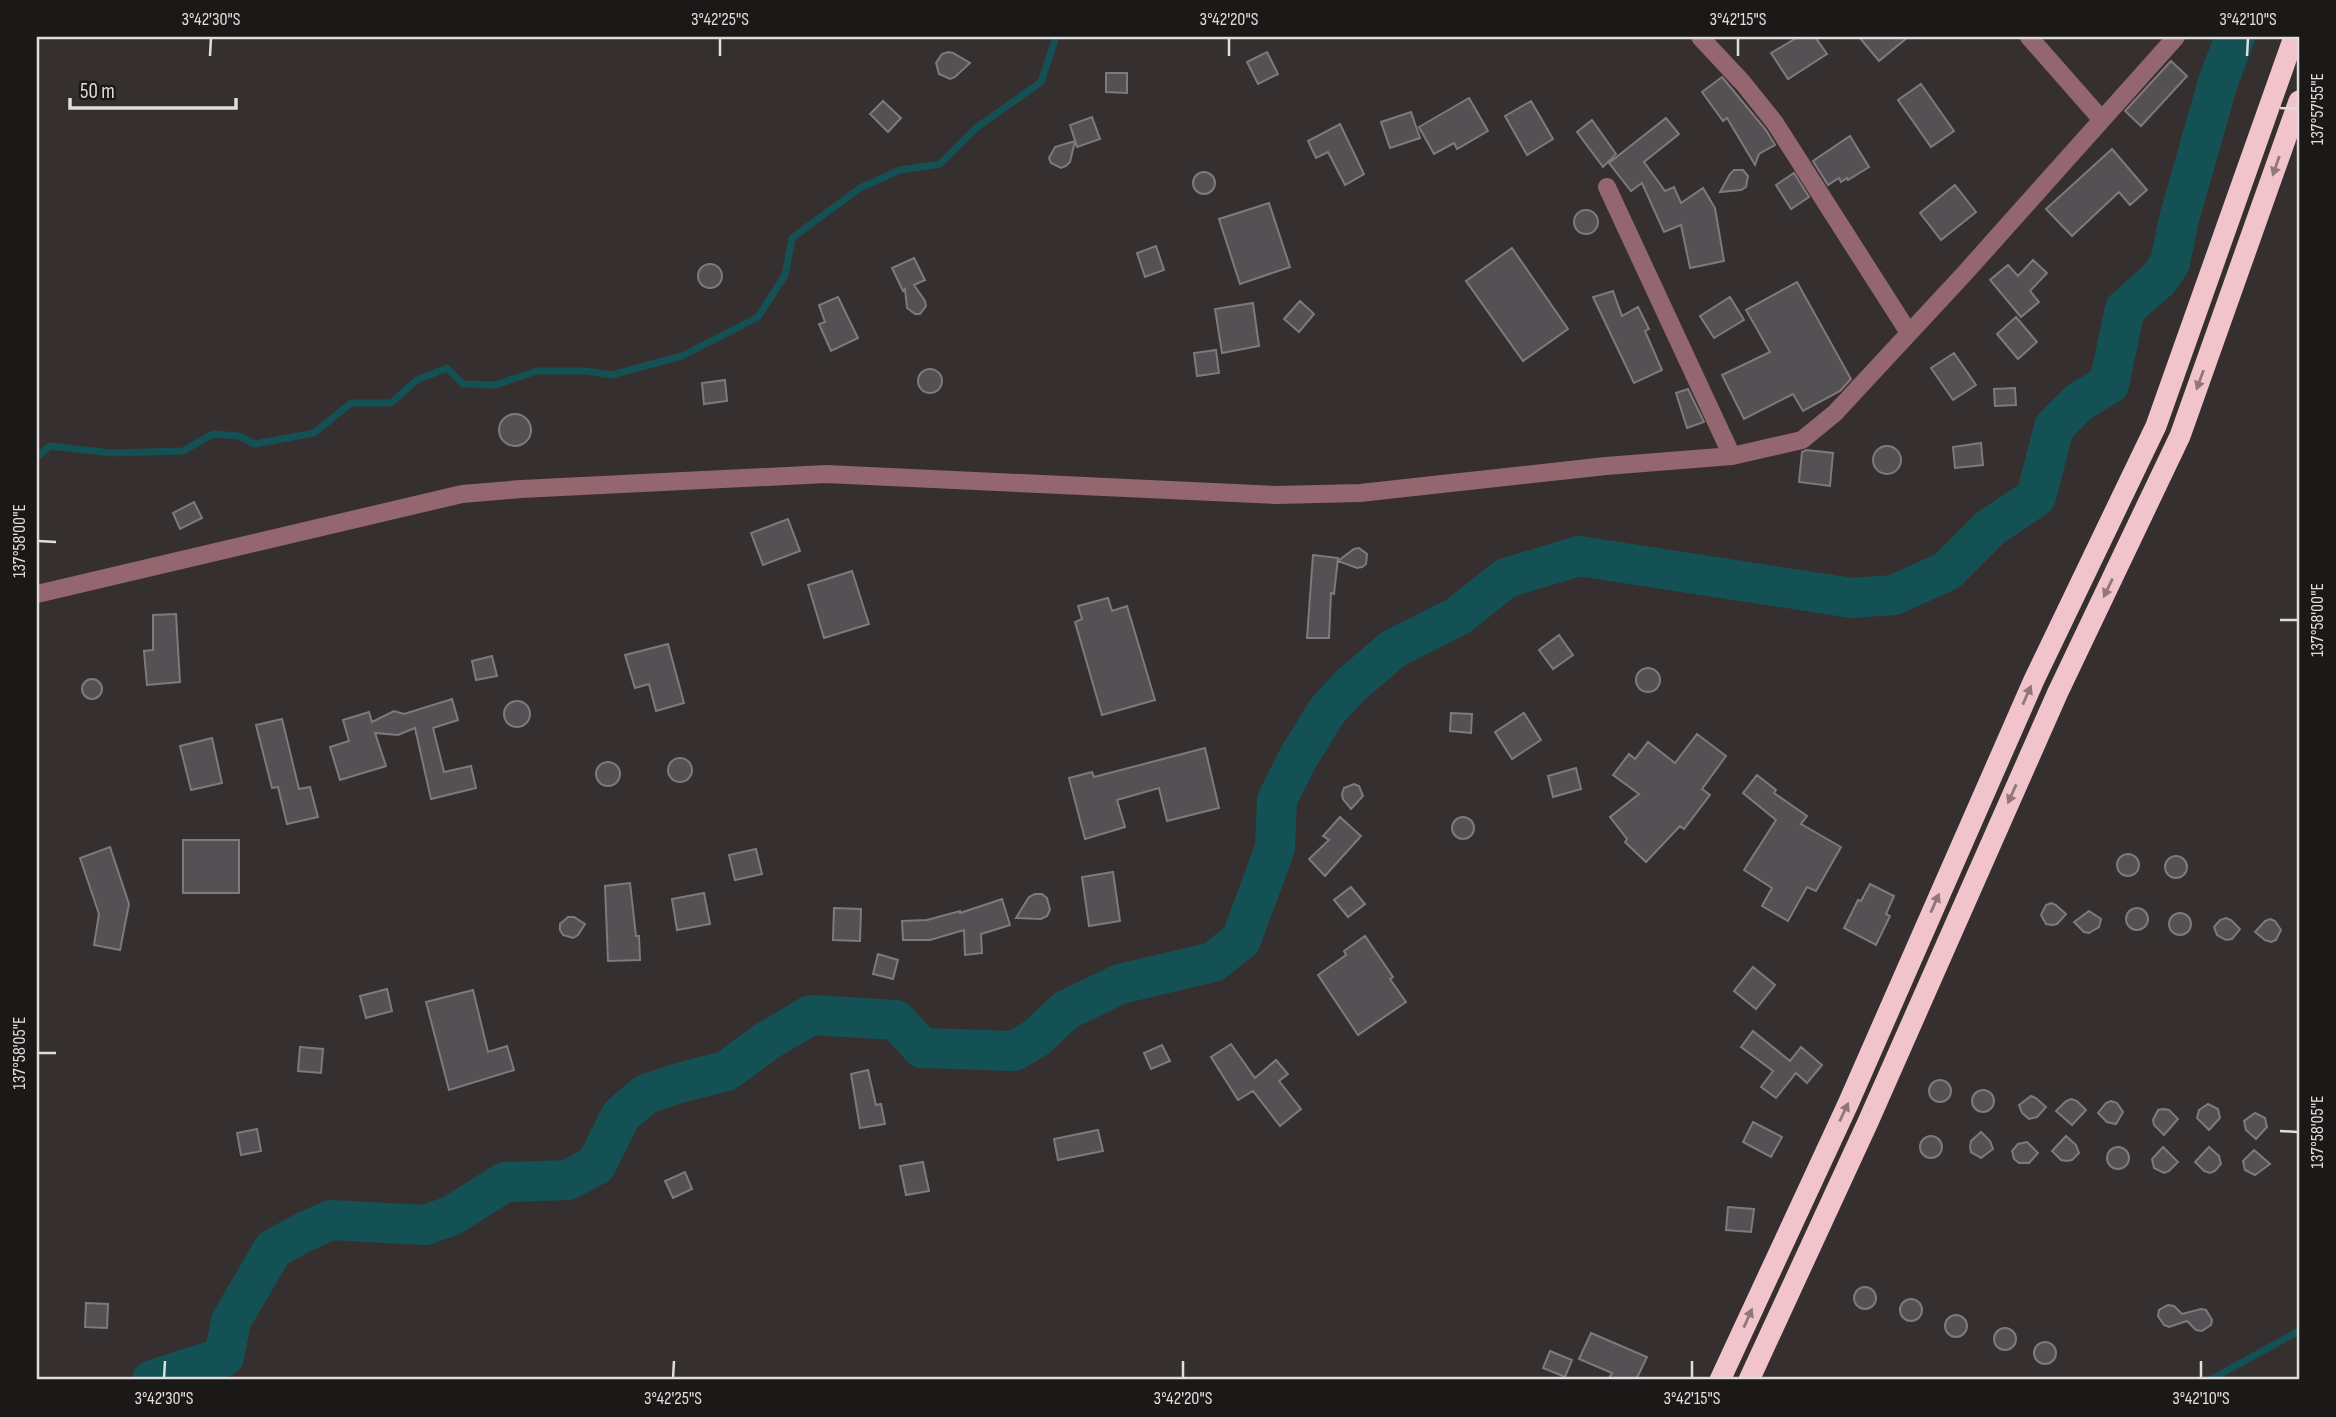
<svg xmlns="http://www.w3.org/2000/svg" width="2336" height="1417" viewBox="0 0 2336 1417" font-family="'Sofia Sans Condensed',sans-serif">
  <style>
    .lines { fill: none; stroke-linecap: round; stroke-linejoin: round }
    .stream { stroke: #145155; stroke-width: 7 }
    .river { stroke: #145155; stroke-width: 40 }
    .building { fill: #545053; stroke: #7d797c; stroke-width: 2 }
    .minor { stroke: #94666f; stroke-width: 18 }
    .highway { stroke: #f1c3cb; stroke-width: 21 }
    .oneway { fill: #91767a }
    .ticks { fill: none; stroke: #e0dddc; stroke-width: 2.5 }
    .neatline { fill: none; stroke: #e0dddc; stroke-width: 2.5 }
    .ticks-label { font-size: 18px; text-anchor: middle; fill: #e0dddc }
  </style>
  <rect width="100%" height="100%" fill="#35302f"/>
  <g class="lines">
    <!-- stream -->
    <path class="stream" d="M37 457 50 446 111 453 183 451 213 434 239 436 255 444 314 433 351 403H391L417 380 447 368 463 384 495 385 537 371H586L611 375 682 356 758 317 785 275 792 238 860 188 900 170 940 164 976 128 1041 82 1056 37
      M2210 1380 2299 1331"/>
    <!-- river -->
    <path class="river" d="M152 1380 224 1357 231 1321 273 1249 304 1232 331 1220 425 1225 451 1216 505 1182 568 1180 596 1165 621 1115 646 1094 679 1083 726 1071 767 1041 811 1015 896 1020 922 1048 1014 1051 1035 1039 1066 1010 1120 984 1213 962 1241 940 1275 848 1277 800 1299 756 1327 711 1350 686 1393 649 1458 616 1506 578 1579 556 1852 598 1894 595 1947 571 1990 528 2036 497 2054 427 2079 402 2109 384 2125 309 2159 279 2170 263 2179 219 2218 82 2235 37"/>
  </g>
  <!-- building -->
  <path class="building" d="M1798 37H1815L1827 54 1788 79 1771 53Z
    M1859 37H1908L1879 61Z
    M948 52 953 53 970 63 955 77 950 79 939 74 936 63 942 54Z
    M1267 52 1278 74 1258 84 1247 62Z
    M2171 61 2187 76 2141 126 2125 111Z
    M1106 73H1127V93L1106 92Z
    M1722 77 1766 130 1775 145 1759 154 1755 165 1727 118 1723 121 1702 92Z
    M1921 84 1954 131 1931 147 1898 100Z
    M1469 98 1488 131 1457 149 1454 143 1434 154 1419 127Z
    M883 101 901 118 888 132 870 114Z
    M1531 101 1553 139 1527 155 1505 116Z
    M1411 112 1420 138 1390 148 1381 122Z
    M1092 117 1100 139 1077 147 1070 125Z
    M1666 118 1679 134 1644 162 1665 191 1674 187 1681 203 1703 188 1715 208 1724 261 1690 268 1681 225 1664 232 1642 183 1631 191 1609 163Z
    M1592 120 1616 154 1603 167 1577 132Z
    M1340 124 1364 174 1345 185 1328 152 1316 158 1308 141Z
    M1850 136 1869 167 1848 180 1847 178 1841 182 1839 178 1828 185 1813 161Z
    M1075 141 1070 162 1066 166 1061 168 1051 163 1049 158 1055 147Z
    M2112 149 2147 190 2130 205 2119 192 2072 236 2046 209Z
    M1734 170H1743L1748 176 1746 187 1741 190 1720 192 1730 174Z
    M1193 183a11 11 0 1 1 22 0a11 11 0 1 1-22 0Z
    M1794 173 1809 197 1791 209 1776 185Z
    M1955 185 1976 212 1941 240 1920 213Z
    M1269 203 1290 267 1240 284 1219 219Z
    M1574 222a12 12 0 1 1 24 0a12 12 0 1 1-24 0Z
    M1156 246 1164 270 1145 277 1137 253Z
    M1512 248 1568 329 1523 361 1466 281Z
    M914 258 925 280 914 285 925 301 926 306 920 314H915L907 308 905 289 903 291 892 268Z
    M2033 260 2047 273 2030 291 2039 302 2021 317 1990 280 2008 265 2018 276Z
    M698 276a12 12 0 1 1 24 0a12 12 0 1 1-24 0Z
    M1797 282 1851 379 1840 391 1803 411 1793 394 1744 419 1722 375 1770 352 1746 310Z
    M1613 291 1622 316 1638 307 1649 329 1645 331 1662 370 1634 383 1593 297Z
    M838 297 858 338 831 351 819 324 825 322 819 305Z
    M1730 297 1744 320 1714 338 1700 316Z
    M1300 301 1314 314 1299 332 1284 319Z
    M1253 303 1259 346 1222 353 1215 309Z
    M2016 317 2037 342 2018 359 1997 334Z
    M1216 350 1219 373 1197 376 1194 353Z
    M1954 353 1976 385 1953 400 1931 368Z
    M918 381a12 12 0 1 1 24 0a12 12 0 1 1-24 0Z
    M725 380 727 401 704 404 702 383Z
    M2015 388 2016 405 1995 406 1994 389Z
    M1688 389 1704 422 1687 428 1676 393Z
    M499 430a16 16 0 1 1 32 0a16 16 0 1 1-32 0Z
    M1981 443 1983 465 1955 468 1953 447Z
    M1873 460a14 14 0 1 1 28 0a14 14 0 1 1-28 0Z
    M1806 450 1833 453 1830 486 1799 482 1802 452Z
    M194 502 202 518 180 529 173 513Z
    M788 519 800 551 763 565 751 533Z
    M1359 548 1367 554 1366 564 1362 567 1357 568 1338 561 1354 549Z
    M1313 555 1338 558 1334 594 1331 593 1329 638H1307Z
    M852 571 869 624 824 638 808 585Z
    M1108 598 1112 611 1127 606 1155 700 1102 715 1075 622 1082 619 1078 606Z
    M176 614 180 682 147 685 144 651 153 650V615Z
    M1559 635 1573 655 1553 669 1539 650Z
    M668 644 684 703 656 711 649 684 635 688 625 655Z
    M492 656 497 676 476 680 472 661Z
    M1636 680a12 12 0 1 1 24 0a12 12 0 1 1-24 0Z
    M82 689a10 10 0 1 1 20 0a10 10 0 1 1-20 0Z
    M452 699 458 720 433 728 444 772 471 766 476 788 431 799 415 728 398 735 375 733 386 766 340 780 330 747 349 741 343 720 369 712 372 722 394 711 404 714Z
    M504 714a13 13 0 1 1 26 0a13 13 0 1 1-26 0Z
    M1451 713 1472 714 1471 733 1450 731Z
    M1524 713 1541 740 1512 759 1495 732Z
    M282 719 299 789 310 787 318 817 287 824 278 787 272 788 256 725Z
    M1697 734 1726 756 1702 789 1710 795 1684 829 1680 826 1646 862 1625 842 1627 839 1610 817 1639 794 1613 775 1629 754 1635 759 1648 742 1675 763Z
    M212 738 222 783 191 790 180 746Z
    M1205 748 1219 808 1167 821 1159 788 1117 800 1125 827 1085 839 1069 778 1092 772 1094 777Z
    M668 770a12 12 0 1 1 24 0a12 12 0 1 1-24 0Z
    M596 774a12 12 0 1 1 24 0a12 12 0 1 1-24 0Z
    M1576 768 1581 789 1553 797 1548 776Z
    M1757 775 1776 790 1774 793 1807 816 1801 824 1841 847 1816 891 1807 887 1788 921 1762 906 1772 888 1744 870 1776 820 1743 793Z
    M1354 784 1359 786 1363 796 1351 809 1343 799 1342 794 1344 788Z
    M1340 817 1361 836 1325 876 1309 859 1329 840 1323 836Z
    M1452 828a11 11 0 1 1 22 0a11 11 0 1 1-22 0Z
    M183 840H239V893H183Z
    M110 847 129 904 120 950 94 945 99 914 80 858Z
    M756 849 762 874 735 880 729 855Z
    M2117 865a11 11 0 1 1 22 0a11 11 0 1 1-22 0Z
    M2165 867a11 11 0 1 1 22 0a11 11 0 1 1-22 0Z
    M1113 872 1120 921 1089 926 1082 877Z
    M630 883 636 936H639L640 960 608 961 605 886Z
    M1870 884 1894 896 1886 914 1890 916 1876 945 1844 928 1858 900 1861 901Z
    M1351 887 1365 904 1348 917 1334 900Z
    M704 893 710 924 677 930 672 899Z
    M1035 894H1042L1047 898 1050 910 1047 916 1041 919 1016 918 1029 897Z
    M1002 899 1010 925 981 934 982 953 965 955 964 930 930 940H903L902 921 927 920 960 911V913Z
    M2051 903 2056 905 2066 914 2057 924 2052 925 2046 924 2041 915 2046 905Z
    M834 908 861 909 860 941 833 940Z
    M2126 919a11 11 0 1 1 22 0a11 11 0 1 1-22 0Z
    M2089 911 2101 919 2099 927 2089 933 2084 932 2074 922Z
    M2169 924a11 11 0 1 1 22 0a11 11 0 1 1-22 0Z
    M568 917H574L585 924 578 935 573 938 563 935 560 930V924Z
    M2226 918 2231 920 2240 929 2232 939 2226 940 2217 935 2214 927 2220 920Z
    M2270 919 2275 921 2281 930 2276 940 2271 942 2265 940 2255 932 2265 921Z
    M1365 936 1393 977 1390 979 1406 1002 1358 1035 1318 975 1346 955 1344 951Z
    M878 954 898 960 893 979 873 974Z
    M1753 967 1775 985 1756 1009 1734 991Z
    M387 989 392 1011 366 1018 360 996Z
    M473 990 488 1052 507 1046 514 1070 449 1090 426 1002Z
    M1753 1031 1790 1061 1801 1047 1822 1065 1807 1083 1796 1073 1776 1098 1761 1087 1773 1071 1741 1047Z
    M1231 1044 1255 1078 1276 1060 1288 1074 1279 1081 1301 1109 1280 1126 1253 1091 1238 1100 1211 1057Z
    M1162 1045 1170 1061 1151 1069 1144 1053Z
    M300 1047 323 1049 321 1073 298 1071Z
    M868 1070 876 1105 881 1104 885 1124 860 1128 851 1074Z
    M1929 1091a11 11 0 1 1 22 0a11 11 0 1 1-22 0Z
    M1972 1101a11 11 0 1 1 22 0a11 11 0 1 1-22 0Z
    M2031 1096 2036 1098 2046 1107 2037 1117 2029 1119 2022 1113 2019 1105Z
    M2071 1099 2077 1101 2086 1110 2072 1125 2056 1111 2066 1101Z
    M2111 1101 2117 1103 2123 1112 2116 1124 2107 1122 2098 1113 2106 1103Z
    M2208 1104 2218 1109 2220 1118 2209 1130 2197 1118 2199 1110Z
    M2163 1109 2169 1110 2178 1119 2164 1135 2154 1125 2153 1120 2158 1110Z
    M2255 1113 2265 1118 2267 1127 2256 1139 2246 1130 2244 1121Z
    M1753 1122 1782 1137 1771 1157 1743 1142Z
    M257 1129 261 1151 241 1155 237 1133Z
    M1098 1130 1103 1151 1058 1160 1054 1139Z
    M1981 1132 1990 1141 1993 1149 1981 1158 1971 1152 1970 1147 1971 1141Z
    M2066 1136 2076 1145 2079 1153 2072 1160 2067 1161 2061 1160 2052 1151Z
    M1920 1147a11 11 0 1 1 22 0a11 11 0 1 1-22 0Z
    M2027 1142 2038 1153 2029 1163H2019L2014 1159 2012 1151 2018 1144Z
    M2163 1147 2178 1162 2169 1171 2164 1173 2154 1168 2152 1159Z
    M2209 1147 2219 1156 2221 1164 2215 1171 2210 1173 2204 1171 2195 1162Z
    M2107 1158a11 11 0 1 1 22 0a11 11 0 1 1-22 0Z
    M2254 1150 2270 1164 2255 1175 2245 1170 2243 1161Z
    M923 1162 929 1191 906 1195 900 1166Z
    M685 1172 692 1189 673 1198 665 1181Z
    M1728 1207 1754 1209 1751 1232 1726 1230Z
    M1854 1298a11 11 0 1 1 22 0a11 11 0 1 1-22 0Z
    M1900 1310a11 11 0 1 1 22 0a11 11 0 1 1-22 0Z
    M86 1303 108 1304 107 1328 85 1327Z
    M2168 1305 2174 1306 2182 1314 2201 1309 2206 1310 2212 1320 2211 1325 2202 1331 2196 1330 2187 1321 2169 1327 2164 1325 2158 1316 2159 1310Z
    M1945 1326a11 11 0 1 1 22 0a11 11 0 1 1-22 0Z
    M1994 1339a11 11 0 1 1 22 0a11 11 0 1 1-22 0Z
    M1591 1333 1647 1357 1636 1380H1608L1612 1373 1579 1359Z
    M2034 1353a11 11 0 1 1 22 0a11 11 0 1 1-22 0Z
    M1550 1351 1572 1360 1565 1377 1543 1368Z"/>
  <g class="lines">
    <!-- minor -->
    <path class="minor" d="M1700 37 1743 83 1775 123 1909 333
      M2029 37 2102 120
      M1607 187 1732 456
      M37 594 462 494 521 489 826 474 1276 495 1360 493 1606 466 1732 456 1802 440 1835 413 1965 273 2176 37"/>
    <!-- highway -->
    <path class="highway" d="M1720 1380 1848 1104 2034 680 2156 426 2294 37
      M1749 1380 1868 1122 2058 692 2180 436 2299 101"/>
  </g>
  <!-- one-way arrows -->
  <defs><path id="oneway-solid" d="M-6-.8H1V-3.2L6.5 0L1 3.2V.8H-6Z" transform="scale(1.75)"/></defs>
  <g class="oneway">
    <use href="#oneway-solid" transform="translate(2276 166) rotate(109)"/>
    <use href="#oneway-solid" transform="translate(2200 380) rotate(110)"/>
    <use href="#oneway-solid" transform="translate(2108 588) rotate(116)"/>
    <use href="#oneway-solid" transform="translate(2027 695) rotate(-66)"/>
    <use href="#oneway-solid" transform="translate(2012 794) rotate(114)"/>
    <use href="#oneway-solid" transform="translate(1935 903) rotate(-66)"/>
    <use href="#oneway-solid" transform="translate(1844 1112) rotate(-65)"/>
    <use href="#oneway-solid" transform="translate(1748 1318) rotate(-66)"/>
  </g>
  <!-- ticks -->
  <path class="ticks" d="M210 56 211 38M720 56V38M1229 56V38M1738 56V38M2247 56 2248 38M2280 108 2298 109M38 541 56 542M2280 620H2298M38 1053H56M2280 1131 2298 1132M164 1378 165 1361M673 1378 674 1361M1183 1378V1361M1692 1378V1361M2201 1378V1361"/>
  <!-- border -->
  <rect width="2336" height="1417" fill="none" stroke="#1b1918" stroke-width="77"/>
  <!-- scale -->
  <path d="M70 98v10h166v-10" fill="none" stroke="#e0dddc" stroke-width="3.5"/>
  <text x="80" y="98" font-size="21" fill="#e0dddc" stroke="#1b1918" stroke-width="5" paint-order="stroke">50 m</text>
  <rect x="38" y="38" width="2260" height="1340" class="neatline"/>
  <g class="ticks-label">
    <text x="211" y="25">3°42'30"S</text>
    <text x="720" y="25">3°42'25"S</text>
    <text x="1229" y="25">3°42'20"S</text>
    <text x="1738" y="25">3°42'15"S</text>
    <text x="2248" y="25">3°42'10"S</text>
    <text transform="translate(2317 109) rotate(-90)" y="6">137°57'55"E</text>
    <text transform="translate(19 541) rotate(-90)" y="6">137°58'00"E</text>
    <text transform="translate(2317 620) rotate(-90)" y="6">137°58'00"E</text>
    <text transform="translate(19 1053) rotate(-90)" y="6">137°58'05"E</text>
    <text transform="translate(2317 1132) rotate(-90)" y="6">137°58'05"E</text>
    <text x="164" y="1404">3°42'30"S</text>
    <text x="673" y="1404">3°42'25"S</text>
    <text x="1183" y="1404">3°42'20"S</text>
    <text x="1692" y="1404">3°42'15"S</text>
    <text x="2201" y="1404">3°42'10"S</text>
  </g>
</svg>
